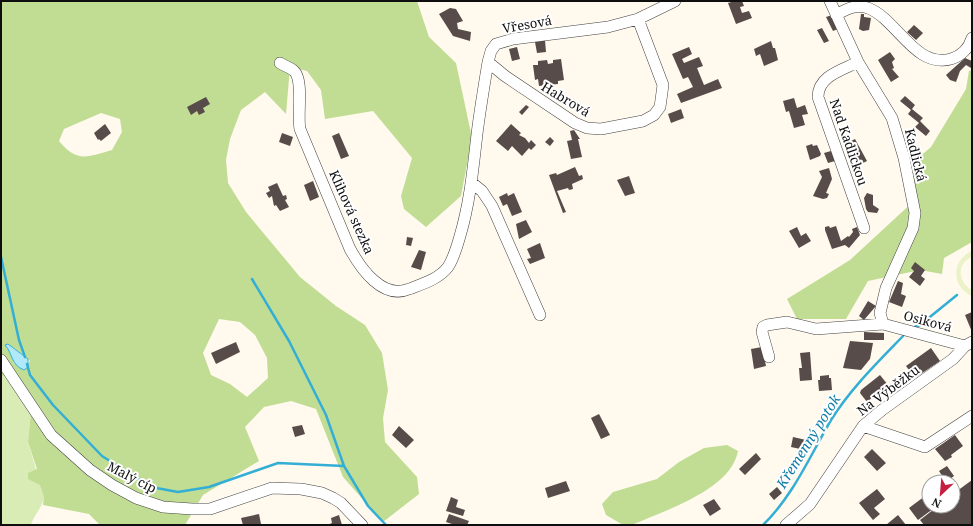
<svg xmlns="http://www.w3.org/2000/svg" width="973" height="526" viewBox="0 0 973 526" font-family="'Noto Serif',serif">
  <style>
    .green { fill: #daecb6 }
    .forest { fill: #c1dd94; fill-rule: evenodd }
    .pitch { fill: #ebf2c8 }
    .water { fill: #b0eafa; stroke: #33aed5 }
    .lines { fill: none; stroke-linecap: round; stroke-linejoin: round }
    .stream { stroke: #33aed5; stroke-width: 2.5 }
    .building { fill: #574c49 }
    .minor-casing { stroke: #414141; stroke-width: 12 }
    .minor { stroke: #fff; stroke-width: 11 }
    .labels { text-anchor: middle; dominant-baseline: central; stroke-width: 4; stroke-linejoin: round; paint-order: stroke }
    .street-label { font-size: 13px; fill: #0e0e0e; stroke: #fff }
    .water-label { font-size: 14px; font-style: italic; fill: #107da7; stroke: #fff }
  </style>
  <rect width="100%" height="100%" fill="#fff9ee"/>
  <!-- green -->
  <path class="green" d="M7 375 31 411 28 442 44 497C42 509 34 514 31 525H1V376Z"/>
  <!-- forest -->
  <path class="forest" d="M1 1H417L429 37 456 63 472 138 461 196 426 227 404 209 401 196 412 158 373 111 325 119 321 90 307 71 290 67 286 114 265 92 241 110 230 139 226 160 228 183 246 212 300 277 336 306 365 325 382 353 388 390 383 418 385 442 417 477 419 494 383 522 343 477 316 409 291 401 264 407 245 427 259 461 203 495 185 525H100L89 514 43 505 44 497 40 485 28 479V473L37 469 28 442 31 411 7 375 1 376ZM101 113 120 119 122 132 112 150C87 157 77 163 59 141L64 129ZM219 319 240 322 255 335 267 358 268 378 247 397 230 384 211 375 203 353ZM14 348 28 359 30 361 24 370 14 363 9 350Z
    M972 70V242L944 258 942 274 920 270 868 281 846 319H797L787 299 850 260 916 199 911 164 931 147 966 89 969 71Z
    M727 445 738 451C731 490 665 510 632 525H623L606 515 602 504 613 492 657 479 679 462 704 448Z"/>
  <!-- pitch -->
  <path class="pitch" d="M972 251V257C956 263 958 283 972 290V296C951 287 951 260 972 251Z"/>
  <!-- water -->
  <path class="water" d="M8 344 28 359V367L24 370C11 365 13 354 5 345Z"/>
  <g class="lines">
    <!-- stream -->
    <path class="stream" d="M1 257 19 340 25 357
      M252 279 289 341 326 415 344 466 368 506 386 525
      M912 328 920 325 957 295
      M27 364 30 375 53 405 102 456 151 487 178 492 209 487 278 463 344 466
      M763 525C793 496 810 456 831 420 851 388 879 361 905 334"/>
  </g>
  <!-- building -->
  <path class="building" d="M735 1H742L744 6 740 7 742 13 749 11 752 18 736 24 728 3Z
    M450 8 456 9 463 21 457 23 458 29 471 32 470 41 453 36 439 14Z
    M861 14H864V17L871 18 869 30 863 31 859 29Z
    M832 15 838 29 833 31 826 17Z
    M914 25 923 33 916 40 907 32Z
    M822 28 829 41 824 43 817 30Z
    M545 40 546 52 537 53 535 42Z
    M771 41 773 48H775L778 60 764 66 760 54 756 56 754 49Z
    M517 47 520 59 512 61 509 49Z
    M689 47 692 54 682 59 684 63 699 57 703 66 697 68 704 85 718 79 722 88 681 103 677 94 693 87 688 77 683 79 672 54Z
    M890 52 895 59 892 62 894 68 892 69 899 77 891 82 878 60Z
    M965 58 972 61 971 68 966 65 960 71 956 82 950 80 946 75Z
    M561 59 564 80 558 81V84L539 86 538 79 535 80 533 65H538V61L547 60 548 64 553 63V60Z
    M905 96 915 105 912 109 923 118 920 121 930 131 926 136 915 127 919 123 908 114 911 110 900 101Z
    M206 97 210 104 203 108 205 112 199 115 197 111 191 115 187 107Z
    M794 98 797 108 805 105 808 114 802 115 805 125 794 128 789 111 786 112 783 101Z
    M526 105 529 107 522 115 519 112Z
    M681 109 684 118 671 123 668 114Z
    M105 124 111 133 101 141 99 139 98 140 94 133Z
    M511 124 521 133 519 135 525 138 529 143 531 140 536 145 531 150 529 148 522 156 512 146 508 151 496 141Z
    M574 130 580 139H578L582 157 571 159 567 141 572 140 570 131Z
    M282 133 293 137 290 146 279 142Z
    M339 133 349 156 341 159 332 136Z
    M550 137 554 141 550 146 545 142Z
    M855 139 867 161 861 164 860 162 857 163 855 160H853L851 150 848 152 845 144Z
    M812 144 813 146 817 145 821 154 820 156 810 160 806 146Z
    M831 151 835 161 828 163 824 153Z
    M575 167 579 176 582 175 583 179 572 184 573 189 569 190 568 188 557 191 566 212 563 213 549 175 556 173 557 175Z
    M829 168 832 179 826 193 829 194 827 198 823 199 813 196 822 177 819 171Z
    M629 176 635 193 625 196 617 180Z
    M313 181 319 197 310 201 304 185Z
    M277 183 283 196 286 195 287 199 285 200 289 207 280 211 276 205 274 206 272 196 269 198 266 193 270 191 268 187Z
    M507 193 508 196 514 193 522 212 512 216 507 204 503 206 499 197Z
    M867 193 873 195V205L879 209 877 213 868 212 866 209 864 198Z
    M526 220 532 232 519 239 516 224Z
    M829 226 830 228 836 226 841 241 848 236 849 237 853 232 852 229 857 227 860 235 849 248 845 245 832 249 825 230V227Z
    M797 227 801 236 806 233 811 241 799 248 789 231Z
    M407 237 413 238 411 246 406 245Z
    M540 243 545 258 530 264 527 259 531 258 527 249Z
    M419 250 426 252 421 270 411 267Z
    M915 262 925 270 921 276 925 279 920 286 909 277 914 271 911 268Z
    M898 281 903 283 901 294 906 296 902 307 889 302Z
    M868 301 876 306 864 320 859 316Z
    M972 312V332L965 315Z
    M864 332 884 333V340H864Z
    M850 341 873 343 870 359 861 370 843 368Z
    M236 342 240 352 216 364 211 353Z
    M762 347 766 366 754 369 751 349Z
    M931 348 940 361 915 378 906 366Z
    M810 352 812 380 800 381 799 368H802L800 353Z
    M829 375V378H831L832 390 819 391 818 380H820V376Z
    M880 375 888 385 867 402 860 393 861 390Z
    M599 414 610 435 601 439 591 418Z
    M302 425 305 434 295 437 292 427Z
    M399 426 414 440 406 448 392 435Z
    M955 435 963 446 951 455 952 457 945 461 935 449Z
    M793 437 806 440 805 450 791 447Z
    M872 449 886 463 877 471 864 457Z
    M756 453 761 459 745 475 739 469Z
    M947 466 954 476 946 482 939 471Z
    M972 480V525H924L920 520 938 506H953V494Z
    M566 481 570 491 548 498 545 488Z
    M777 487 782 493 774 500 769 494Z
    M877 489 885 499 874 508 880 514 873 520 859 503Z
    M929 493V506H937L918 520 909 508Z
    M451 497 458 500 456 507 465 510 463 516 446 511Z
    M714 499 721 509 710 516 703 505Z
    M259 514 261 524 243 525 241 518Z
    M449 514 469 521 467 525H455L446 522Z
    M339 515 342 525H327L332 523 331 518Z
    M898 515 906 525H886Z"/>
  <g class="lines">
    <!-- minor casing -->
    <g class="minor-casing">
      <path id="minor" d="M830 1 858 62 892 118 904 158 915 213 913 228 886 288 880 313 883 324
        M836 15C846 9 856 4 868 8 897 19 915 69 951 59 961 56 969 48 972 38
        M488 62 505 76 575 123 587 128 601 129 643 121 654 115 660 107 663 85 638 19
        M858 62C842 70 818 76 818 97L864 228
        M280 63C284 66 290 67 294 71 304 80 297 115 300 129L350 249C361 269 383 300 409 289 422 284 439 279 448 267 454 258 457 246 460 236 470 202 473 169 477 134 480 110 484 86 488 62L491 51 496 44 513 39 608 27 638 19 675 1
        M472 183 482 191 492 206 540 315
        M769 357 762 332 763 327 767 325 787 322 816 329 883 324 965 346
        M1 360 51 435 90 470 112 485 136 498 163 507 192 509H210L272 488 301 489 322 493 333 498 341 503 362 525
        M863 426 925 447 972 416
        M786 525 810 504 863 426 882 410 953 359 965 346 972 342"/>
    </g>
    <!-- minor -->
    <use href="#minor" class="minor"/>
  </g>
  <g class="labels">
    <!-- street labels -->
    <g class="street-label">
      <text transform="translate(527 24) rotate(-10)">Vřesová</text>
      <text transform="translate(566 99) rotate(31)">Habrová</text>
      <text transform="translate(849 142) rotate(71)">Nad Kadlickou</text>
      <text transform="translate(916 155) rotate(76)">Kadlická</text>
      <text transform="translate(352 212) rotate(66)">Klihová stezka</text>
      <text transform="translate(928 321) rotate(15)">Osiková</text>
      <text transform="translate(888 390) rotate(-37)">Na Výběžku</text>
      <text transform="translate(132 477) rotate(27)">Malý cíp</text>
    </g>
    <!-- water labels -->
    <g class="water-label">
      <text transform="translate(808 441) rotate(-58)">Křemenný potok</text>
    </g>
  </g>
  <!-- border -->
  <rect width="973" height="526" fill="none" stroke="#0e0e0e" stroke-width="4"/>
  <!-- north arrow -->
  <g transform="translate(941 494) rotate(206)"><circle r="19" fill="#ffffff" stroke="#9f9f9f"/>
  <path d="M0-3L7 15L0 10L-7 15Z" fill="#c61e41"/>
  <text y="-6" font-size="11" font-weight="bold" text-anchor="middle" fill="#0e0e0e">N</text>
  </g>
</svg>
